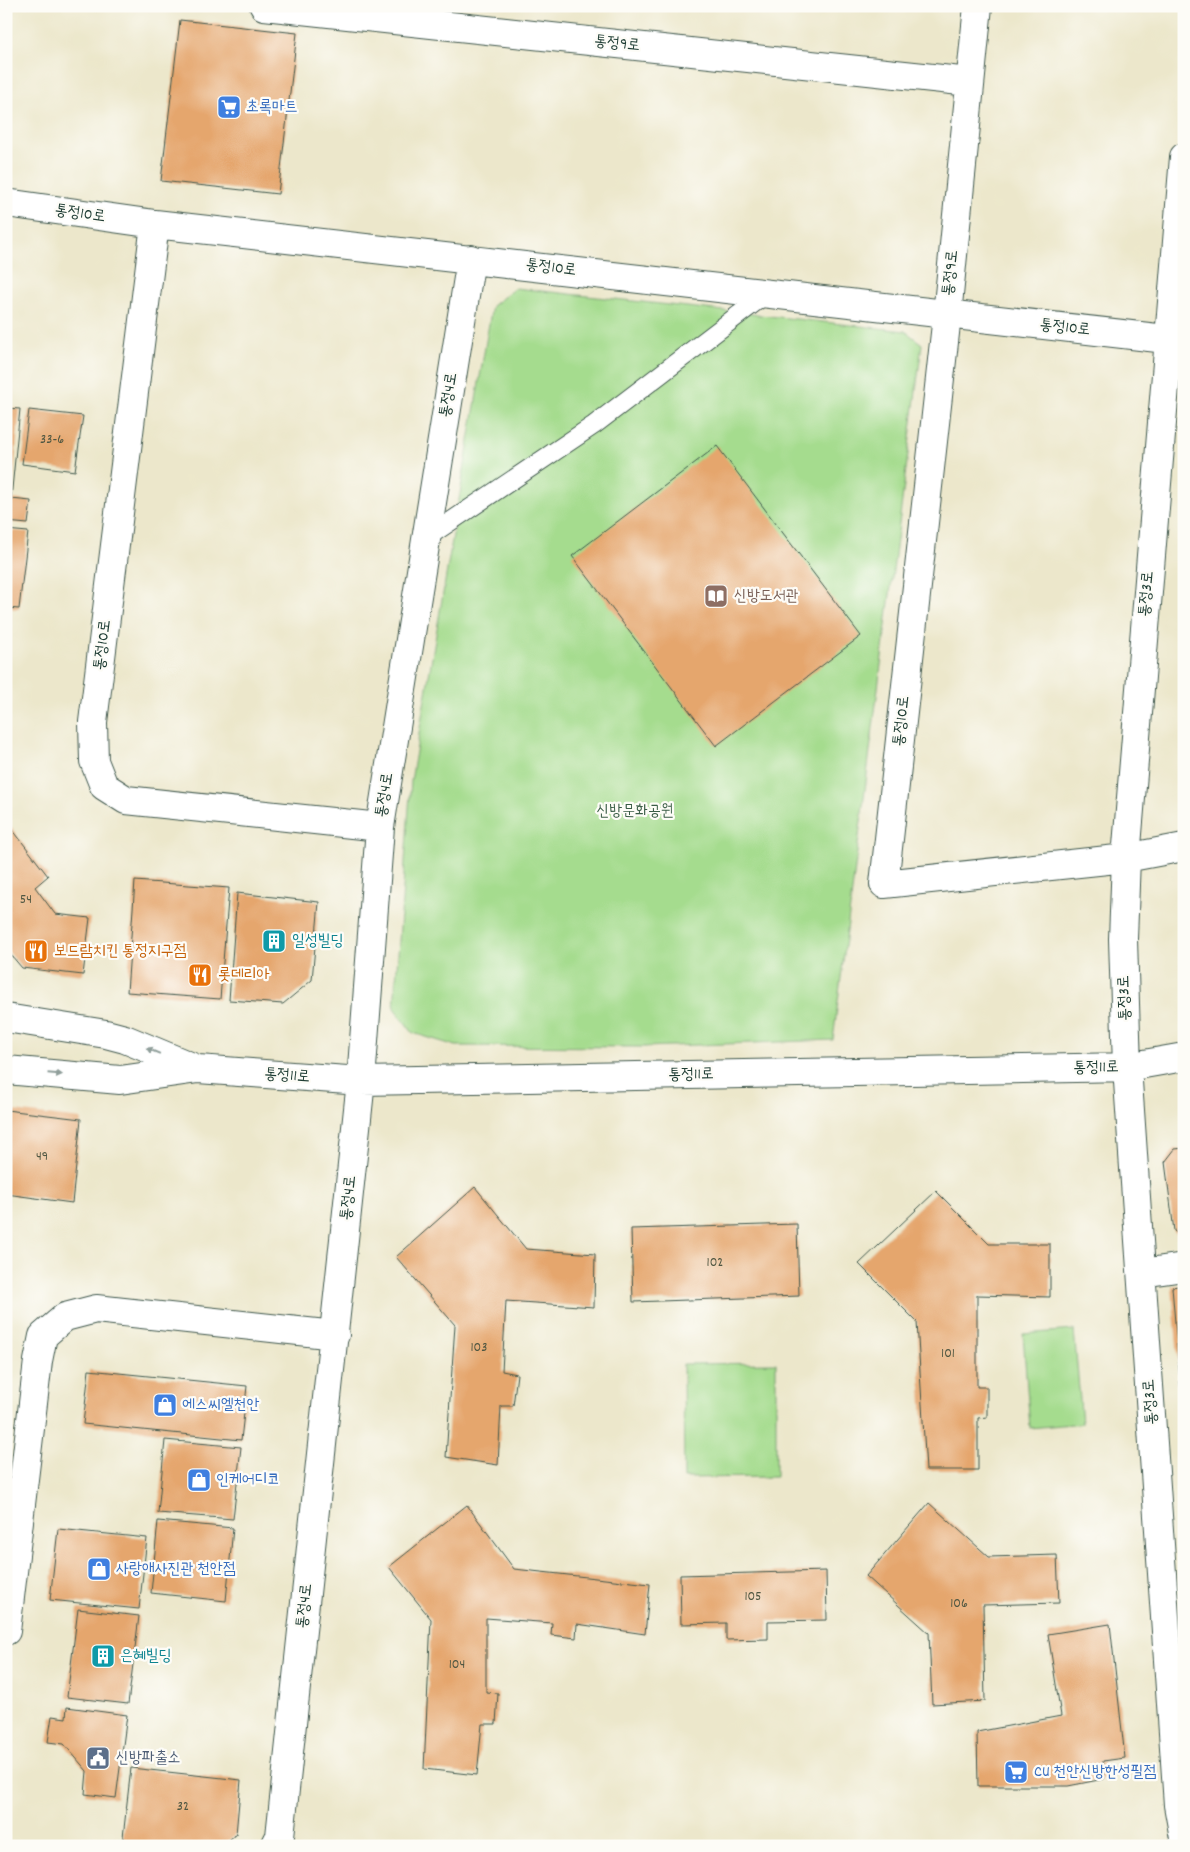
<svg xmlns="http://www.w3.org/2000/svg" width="1190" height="1852" viewBox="0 0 1190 1852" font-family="Dekko,'Poor Story',sans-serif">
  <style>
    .green { fill: #a5dc8e; stroke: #628c61 }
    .building { fill: #e5a66d }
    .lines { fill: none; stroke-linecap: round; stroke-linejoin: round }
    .service-casing { stroke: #3e564b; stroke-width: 20 }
    .minor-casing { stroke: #3e564b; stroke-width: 30 }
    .service { stroke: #fff; stroke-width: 18 }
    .minor { stroke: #fff; stroke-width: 28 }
    .oneway { fill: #8f9e9a }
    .labels { text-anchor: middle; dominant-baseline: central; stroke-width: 4.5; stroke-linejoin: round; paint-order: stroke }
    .number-label { font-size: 14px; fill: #505742 }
    .street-label { font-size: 16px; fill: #1f3d34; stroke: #fdfcf7 }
    .shop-label { font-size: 16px; fill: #366cbe; stroke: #fdfcf7; text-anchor: start }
    .education-label { font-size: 16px; fill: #785e54; stroke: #fdfcf7; text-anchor: start }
    .park-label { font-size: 16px; fill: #3a5d46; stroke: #fdfcf7 }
    .culture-label { font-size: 16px; fill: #0d838f; stroke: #fdfcf7; text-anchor: start }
    .food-label { font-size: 16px; fill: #c56008; stroke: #fdfcf7; text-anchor: start }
    .service-label { font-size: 16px; fill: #4e5e75; stroke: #fdfcf7; text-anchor: start }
  </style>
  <rect width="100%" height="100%" fill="#fdfcf7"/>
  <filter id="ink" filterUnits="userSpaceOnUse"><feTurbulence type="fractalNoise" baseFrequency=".02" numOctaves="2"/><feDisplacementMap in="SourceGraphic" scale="10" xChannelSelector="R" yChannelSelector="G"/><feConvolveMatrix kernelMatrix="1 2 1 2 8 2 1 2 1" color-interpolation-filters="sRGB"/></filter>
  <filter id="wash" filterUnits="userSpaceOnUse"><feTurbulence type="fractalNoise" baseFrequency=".0096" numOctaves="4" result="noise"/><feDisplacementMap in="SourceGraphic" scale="20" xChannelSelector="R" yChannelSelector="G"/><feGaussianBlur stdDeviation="1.12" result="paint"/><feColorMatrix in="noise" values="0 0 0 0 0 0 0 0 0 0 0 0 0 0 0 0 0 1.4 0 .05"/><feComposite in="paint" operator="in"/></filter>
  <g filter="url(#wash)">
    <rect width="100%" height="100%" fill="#ece7cb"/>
    <!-- green -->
    <path class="green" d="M515 288 905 331 922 344 833 1040 643 1047 456 1046 413 1033 394 1008 411 781 492 306Z
      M1074 1330 1082 1423 1030 1428 1023 1334Z
      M776 1363V1477L684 1478 683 1364Z"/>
    <g id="blocks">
      <!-- building -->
      <path class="building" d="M180 20 297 33 278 194 161 181Z
        M6 408 20 409 11 499 31 501 28 524 6 522Z
        M29 410 83 416 75 471 22 464Z
        M717 446 861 636 716 746 572 556Z
        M6 530 28 532 19 609 6 608Z
        M6 821 48 876 35 887 55 914 90 918 83 975 22 968 6 949Z
        M135 881 229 888 220 999 127 992Z
        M237 893 319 902 312 980 283 1004 229 1000Z
        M6 1110 81 1119 72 1203 6 1194Z
        M1184 1148V1238L1174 1231 1165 1162 1175 1149Z
        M475 1187 526 1249 595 1254 594 1307 506 1301 502 1371 517 1374 513 1406H501L498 1465 446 1457 455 1325 396 1257Z
        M936 1191 989 1244H1050V1297L977 1295V1387H987V1417L978 1418V1470H926L917 1322 859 1264Z
        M797 1224 799 1296 633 1302 631 1229Z
        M1184 1285V1394H1181L1172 1287Z
        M89 1370 247 1386 241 1440 83 1424Z
        M165 1440 241 1447 233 1519 158 1513Z
        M929 1503 989 1557 1057 1555 1059 1603 983 1605 985 1701 932 1704 929 1633 866 1576Z
        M467 1505 514 1569 650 1584 645 1634 577 1624 576 1638 551 1635 552 1623 486 1618V1692L498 1693 496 1724H482L477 1775 424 1769 431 1619 389 1567Z
        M158 1521 233 1528 226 1601 151 1593Z
        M58 1529 147 1538 139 1609 50 1600Z
        M826 1571 827 1620 768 1621V1639L726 1640V1623L681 1624 680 1575Z
        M78 1609 139 1616 128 1704 67 1697Z
        M1110 1624 1125 1758 1103 1761 1104 1779 1068 1786H978L977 1732 1061 1716 1048 1634Z
        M67 1707 127 1715 116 1798 85 1794 87 1771 64 1744 48 1742 52 1716 66 1718Z
        M131 1768 241 1780 236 1834 222 1846H122Z"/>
    </g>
  </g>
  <g filter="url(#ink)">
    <use href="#blocks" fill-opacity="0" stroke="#3e564b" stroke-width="1"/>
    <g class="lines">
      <!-- service casing -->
      <g class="service-casing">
        <path id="service" d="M426 538 594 425 766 294"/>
      </g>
      <!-- minor casing -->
      <g class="minor-casing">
        <path id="minor" d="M264 6 970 82
          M978 6 947 315 884 884 1126 858 1184 847
          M1184 157 1126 858 1123 939 1127 1067 1178 1805 1184 1838
          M6 203 155 224 1184 341
          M155 224 93 722 94 761 104 786 126 800 380 827
          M6 1018 106 1034 125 1039 197 1069
          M6 1070 120 1080 198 1069 361 1081 1127 1067 1184 1057
          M1142 1273 1184 1267
          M6 1631 38 1361 43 1336 65 1317 96 1309 335 1335
          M275 1846 280 1836 361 1081 380 827 471 259"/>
      </g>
      <!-- service -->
      <use href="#service" class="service"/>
      <!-- minor -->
      <use href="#minor" class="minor"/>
    </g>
    <!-- one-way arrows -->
    <defs><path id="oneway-solid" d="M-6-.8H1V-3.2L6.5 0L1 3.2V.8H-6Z" transform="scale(1.25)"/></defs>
    <g class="oneway">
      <use href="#oneway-solid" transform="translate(153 1051) rotate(-157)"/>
      <use href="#oneway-solid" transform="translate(55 1074) rotate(5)"/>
    </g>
  </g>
  <!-- icons -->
  <defs>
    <g id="supermarket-square" transform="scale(1.25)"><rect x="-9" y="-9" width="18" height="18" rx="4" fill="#3f7fe0" stroke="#fdfcf7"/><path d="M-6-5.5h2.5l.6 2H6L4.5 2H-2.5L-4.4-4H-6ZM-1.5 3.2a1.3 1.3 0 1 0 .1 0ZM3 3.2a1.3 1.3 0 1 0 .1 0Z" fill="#fff"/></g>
    <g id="library-square" transform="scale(1.25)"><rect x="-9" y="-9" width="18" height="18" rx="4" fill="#8d6e63" stroke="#fdfcf7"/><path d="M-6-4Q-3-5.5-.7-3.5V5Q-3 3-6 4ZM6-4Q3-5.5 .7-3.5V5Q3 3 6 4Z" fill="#fff"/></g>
    <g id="building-square" transform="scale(1.25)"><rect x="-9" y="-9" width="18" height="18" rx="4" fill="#0f9aa8" stroke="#fdfcf7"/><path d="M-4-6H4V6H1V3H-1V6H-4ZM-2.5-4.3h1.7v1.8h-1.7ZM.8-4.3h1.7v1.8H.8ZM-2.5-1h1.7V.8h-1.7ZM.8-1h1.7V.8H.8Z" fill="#fff"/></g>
    <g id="restaurant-square" transform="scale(1.25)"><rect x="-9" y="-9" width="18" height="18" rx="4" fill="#e8710a" stroke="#fdfcf7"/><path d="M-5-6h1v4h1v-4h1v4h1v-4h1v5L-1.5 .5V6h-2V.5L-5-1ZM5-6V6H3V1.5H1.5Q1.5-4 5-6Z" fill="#fff"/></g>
    <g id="shop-square" transform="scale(1.25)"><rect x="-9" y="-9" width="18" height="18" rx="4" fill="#3f7fe0" stroke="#fdfcf7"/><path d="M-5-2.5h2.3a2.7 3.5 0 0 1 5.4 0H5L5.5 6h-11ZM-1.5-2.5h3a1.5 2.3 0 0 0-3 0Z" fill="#fff"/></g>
    <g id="civic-square" transform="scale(1.25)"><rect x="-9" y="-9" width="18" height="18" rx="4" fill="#5c6f8a" stroke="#fdfcf7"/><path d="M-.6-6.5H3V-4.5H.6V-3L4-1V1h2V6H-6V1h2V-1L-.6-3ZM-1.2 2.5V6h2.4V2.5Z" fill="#fff"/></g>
  </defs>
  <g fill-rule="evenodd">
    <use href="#supermarket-square" x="229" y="107"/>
    <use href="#library-square" x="716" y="596"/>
    <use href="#building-square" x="274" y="941"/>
    <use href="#restaurant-square" x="36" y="951"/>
    <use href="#restaurant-square" x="200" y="975"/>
    <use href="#shop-square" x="165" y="1405"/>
    <use href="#shop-square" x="199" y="1480"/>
    <use href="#shop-square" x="99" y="1569"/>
    <use href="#building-square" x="103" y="1656"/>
    <use href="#civic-square" x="98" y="1758"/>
    <use href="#supermarket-square" x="1016" y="1772"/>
  </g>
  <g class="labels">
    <!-- number labels -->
    <g class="number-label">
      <text x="52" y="440">33-6</text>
      <text x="26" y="900">54</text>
      <text x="42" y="1157">49</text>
      <text x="715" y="1263">102</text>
      <text x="479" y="1348">103</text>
      <text x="948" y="1354">101</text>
      <text x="753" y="1597">105</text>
      <text x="959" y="1604">106</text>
      <text x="457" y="1665">104</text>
      <text x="183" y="1807">32</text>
    </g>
    <!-- street labels -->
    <g class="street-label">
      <text transform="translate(617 44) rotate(6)">통정9로</text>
      <text transform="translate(80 214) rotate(8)">통정10로</text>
      <text transform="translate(551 268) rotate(7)">통정10로</text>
      <text transform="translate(951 273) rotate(-84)">통정9로</text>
      <text transform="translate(1065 328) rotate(6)">통정10로</text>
      <text transform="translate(449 395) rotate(-81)">통정4로</text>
      <text transform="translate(1147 594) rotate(-85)">통정3로</text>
      <text transform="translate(103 645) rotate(-83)">통정10로</text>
      <text transform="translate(902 721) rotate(-84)">통정10로</text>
      <text transform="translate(385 795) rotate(-81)">통정4로</text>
      <text transform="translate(1125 998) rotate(-92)">통정3로</text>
      <text transform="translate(1096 1068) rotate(-1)">통정11로</text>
      <text transform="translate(691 1075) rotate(-1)">통정11로</text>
      <text transform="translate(287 1076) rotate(4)">통정11로</text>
      <text transform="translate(349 1198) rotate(-84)">통정4로</text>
      <text transform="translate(1151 1402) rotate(-94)">통정3로</text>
      <text transform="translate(305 1606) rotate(-84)">통정4로</text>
    </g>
    <!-- shop labels -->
    <g class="shop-label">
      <text x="246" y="107">초록마트</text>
      <text x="182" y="1405">에스씨엘천안</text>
      <text x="216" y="1480">인케어디코</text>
      <text x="116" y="1569">사랑애사진관 천안점</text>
      <text x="1034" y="1772">CU 천안신방한성필점</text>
    </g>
    <!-- education labels -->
    <g class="education-label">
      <text x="734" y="596">신방도서관</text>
    </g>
    <!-- park labels -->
    <g class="park-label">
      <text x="635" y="811">신방문화공원</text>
    </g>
    <!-- culture labels -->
    <g class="culture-label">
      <text x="292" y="941">일성빌딩</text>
      <text x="120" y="1656">은혜빌딩</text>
    </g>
    <!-- food labels -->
    <g class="food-label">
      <text x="54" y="951">보드람치킨 통정지구점</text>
      <text x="218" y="975">롯데리아</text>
    </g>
    <!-- service labels -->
    <g class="service-label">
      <text x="116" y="1758">신방파출소</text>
    </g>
  </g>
  <!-- margin -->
  <rect width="1190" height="1852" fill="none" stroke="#fdfcf7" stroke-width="25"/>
</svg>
